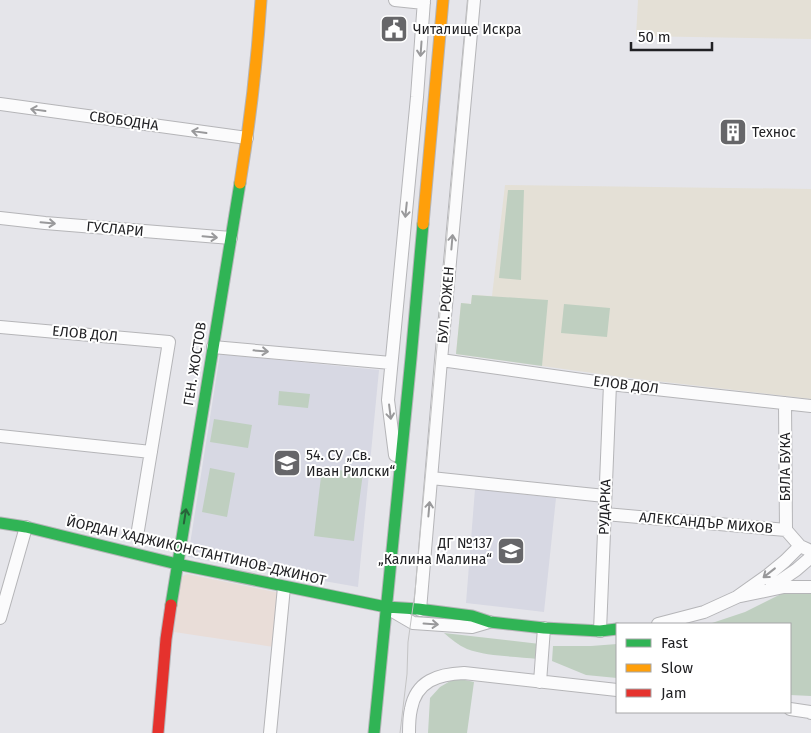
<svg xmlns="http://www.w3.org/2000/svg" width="811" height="733" viewBox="0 0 811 733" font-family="'Fira Sans',sans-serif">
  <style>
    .commercial { fill: #e9ddd8 }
    .industrial { fill: #e4e0d6 }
    .built { fill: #d7d8e3 }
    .green { fill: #bfcfc0 }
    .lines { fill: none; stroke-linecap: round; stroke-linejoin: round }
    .street-casing { stroke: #b5b5b8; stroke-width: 14 }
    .fast-casing { stroke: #b5b5b8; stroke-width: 13 }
    .slow-casing { stroke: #b5b5b8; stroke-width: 13 }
    .jam-casing { stroke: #b5b5b8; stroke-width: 13 }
    .street { stroke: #fbfbfc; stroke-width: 12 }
    .fast { stroke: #30b455; stroke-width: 11 }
    .slow { stroke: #ff9f0a; stroke-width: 11 }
    .jam { stroke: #e5322d; stroke-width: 11 }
    .tram { stroke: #c4c4c5; stroke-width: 1 }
    .oneway { stroke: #99999b }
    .oneway2 { stroke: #28633a }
    .labels { text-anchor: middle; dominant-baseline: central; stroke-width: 4; stroke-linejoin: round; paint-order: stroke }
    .poi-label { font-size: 14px; fill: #212124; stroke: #fff; text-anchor: start }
    .street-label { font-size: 14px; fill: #212124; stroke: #fff }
  </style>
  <rect width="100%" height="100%" fill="#e5e5ea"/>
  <!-- commercial -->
  <path class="commercial" d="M187 574 280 593 274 647 174 632 179 578Z"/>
  <!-- industrial -->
  <path class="industrial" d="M638 0H811V39L636 36Z
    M505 185 811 189V399L621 377 456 354 461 303 471 304 472 295 492 296Z"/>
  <!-- built -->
  <path class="built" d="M220 354 379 370 358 587 188 557Z
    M475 489 556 498 544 612 466 603Z"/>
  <!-- green -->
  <path class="green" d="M508 190H524L521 280 499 278Z
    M472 295 548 300 542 366 456 354 461 303 471 304Z
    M564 304 610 308 607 337 561 333Z
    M279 391 310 394 308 408 278 405Z
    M214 419 252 425 248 448 210 442Z
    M210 468 235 473 227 517 202 512Z
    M322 468 363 473 354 541 314 536Z
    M811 590V696L790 695V624H709L745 612 787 591Z
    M444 633 540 644 538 659C515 656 489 657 467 649 458 645 451 639 444 633Z
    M617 644V678L586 675 552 661 553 646H591Z
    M452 680H465L474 682 467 733H428L430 698 440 687Z"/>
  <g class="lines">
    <!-- street casing -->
    <g class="street-casing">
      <path id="street" d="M395 0 424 3
        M0 104 247 138
        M0 218 45 223 231 238
        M0 327 169 342 138 530
        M213 347 391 363
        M441 360 610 384 811 406
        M785 403 786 530
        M0 436 151 452
        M395 455 388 400 417 97 424 0
        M431 478 605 496
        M605 514 786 530 800 546 811 551
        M771 587 796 570 811 557
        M741 596 784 587H811
        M389 609 413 623 472 627 489 622
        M420 610 441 360 474 0
        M0 618 26 527
        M658 624 704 612 737 597 768 575 785 561 800 546
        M600 631 610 384
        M540 682 544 628
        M790 709 810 712 811 713
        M270 733 284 587
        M409 733C409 725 409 717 411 709 416 681 438 674 464 673L617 690"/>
    </g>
    <!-- fast casing -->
    <g class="fast-casing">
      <path id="fast" d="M0 523 26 527 177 564 386 607 418 609 472 616 490 622 544 628 600 631 617 629
        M171 605 240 183
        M374 733 411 358 423 224"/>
    </g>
    <!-- slow casing -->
    <g class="slow-casing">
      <path id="slow" d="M240 183C250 123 257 62 261 0
        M423 224 443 0"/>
    </g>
    <!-- jam casing -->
    <g class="jam-casing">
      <path id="jam" d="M158 733 166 639 171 605"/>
    </g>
    <!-- street -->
    <use href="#street" class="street"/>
    <!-- fast -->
    <use href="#fast" class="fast"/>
    <!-- slow -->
    <use href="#slow" class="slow"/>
    <!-- jam -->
    <use href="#jam" class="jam"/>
    <!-- tram -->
    <path class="tram" d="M400 733 407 674 408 642 415 592 468 0"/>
  </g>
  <!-- one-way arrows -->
  <defs><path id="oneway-shaft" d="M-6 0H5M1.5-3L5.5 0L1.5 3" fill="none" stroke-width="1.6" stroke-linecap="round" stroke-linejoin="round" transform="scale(1.25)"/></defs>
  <g class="oneway">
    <use href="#oneway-shaft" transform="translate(421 49) rotate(94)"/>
    <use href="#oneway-shaft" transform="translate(38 110) rotate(-172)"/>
    <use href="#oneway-shaft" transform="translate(199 132) rotate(-172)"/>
    <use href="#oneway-shaft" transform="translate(406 210) rotate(96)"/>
    <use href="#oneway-shaft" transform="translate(48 223) rotate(5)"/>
    <use href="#oneway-shaft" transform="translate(210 237) rotate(5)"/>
    <use href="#oneway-shaft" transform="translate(452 242) rotate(-85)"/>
    <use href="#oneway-shaft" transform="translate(261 351) rotate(5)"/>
    <use href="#oneway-shaft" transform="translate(390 412) rotate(83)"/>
    <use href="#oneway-shaft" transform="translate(429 509) rotate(-85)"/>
    <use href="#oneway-shaft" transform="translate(769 573) rotate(142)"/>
    <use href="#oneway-shaft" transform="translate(431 624) rotate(4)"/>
  </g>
  <use class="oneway2" href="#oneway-shaft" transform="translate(185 516) rotate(-81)"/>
  <!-- icons -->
  <defs>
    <g id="civic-square" transform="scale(1.4375)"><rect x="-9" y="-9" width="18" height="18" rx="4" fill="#666669" stroke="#fff"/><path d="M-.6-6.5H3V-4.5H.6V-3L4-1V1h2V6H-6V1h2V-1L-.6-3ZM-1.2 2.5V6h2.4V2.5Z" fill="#fff"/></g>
    <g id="building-square" transform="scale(1.4375)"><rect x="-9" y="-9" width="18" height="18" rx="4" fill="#666669" stroke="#fff"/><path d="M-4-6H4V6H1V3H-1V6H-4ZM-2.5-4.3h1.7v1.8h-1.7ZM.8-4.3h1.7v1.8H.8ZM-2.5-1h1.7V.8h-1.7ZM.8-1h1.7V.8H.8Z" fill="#fff"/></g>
    <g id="school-square" transform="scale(1.4375)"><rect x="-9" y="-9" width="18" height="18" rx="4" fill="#666669" stroke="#fff"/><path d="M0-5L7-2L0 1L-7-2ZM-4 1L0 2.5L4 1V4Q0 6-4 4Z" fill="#fff"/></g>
  </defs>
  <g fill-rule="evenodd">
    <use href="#civic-square" x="394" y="29"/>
    <use href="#building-square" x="733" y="132"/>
    <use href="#school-square" x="287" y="463"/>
    <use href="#school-square" x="511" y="551"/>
  </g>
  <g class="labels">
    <!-- poi labels -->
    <g class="poi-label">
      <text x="413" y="29">Читалище Искра</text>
      <text x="752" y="132">Технос</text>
      <text x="306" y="455">54. СУ „Св.<tspan x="306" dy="16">Иван Рилски“</tspan></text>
      <text x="492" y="543" text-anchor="end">ДГ №137<tspan x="492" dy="16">„Калина Малина“</tspan></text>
    </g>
    <!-- street labels -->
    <g class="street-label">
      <text transform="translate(124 121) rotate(8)">СВОБОДНА</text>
      <text transform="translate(115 229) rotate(5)">ГУСЛАРИ</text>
      <text transform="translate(446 305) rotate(-85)">БУЛ. РОЖЕН</text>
      <text transform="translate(85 334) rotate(5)">ЕЛОВ ДОЛ</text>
      <text transform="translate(195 364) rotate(-81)">ГЕН. ЖОСТОВ</text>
      <text transform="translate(626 385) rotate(7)">ЕЛОВ ДОЛ</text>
      <text transform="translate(785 467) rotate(-90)">БЯЛА БУКА</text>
      <text transform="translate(605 507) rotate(-88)">РУДАРКА</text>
      <text transform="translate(706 523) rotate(5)">АЛЕКСАНДЪР МИХОВ</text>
      <text transform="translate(196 551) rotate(13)">ЙОРДАН ХАДЖИКОНСТАНТИНОВ-ДЖИНОТ</text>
    </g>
  </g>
  <!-- legend -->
  <rect x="616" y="623" width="175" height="90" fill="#ffffff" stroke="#a6a6a7"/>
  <rect x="626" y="639" width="25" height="8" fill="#30b455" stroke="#a6a6a7"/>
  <text x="661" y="648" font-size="15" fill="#212124">Fast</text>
  <rect x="626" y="664" width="25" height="8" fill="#ff9f0a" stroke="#a6a6a7"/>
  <text x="661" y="673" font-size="15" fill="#212124">Slow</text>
  <rect x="626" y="689" width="25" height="8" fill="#e5322d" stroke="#a6a6a7"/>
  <text x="661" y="698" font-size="15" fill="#212124">Jam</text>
  <!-- scale -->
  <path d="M631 42v8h81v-8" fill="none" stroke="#212124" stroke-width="2.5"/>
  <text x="638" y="42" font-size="15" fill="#212124" stroke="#ffffff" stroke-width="4" paint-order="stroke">50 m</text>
</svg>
